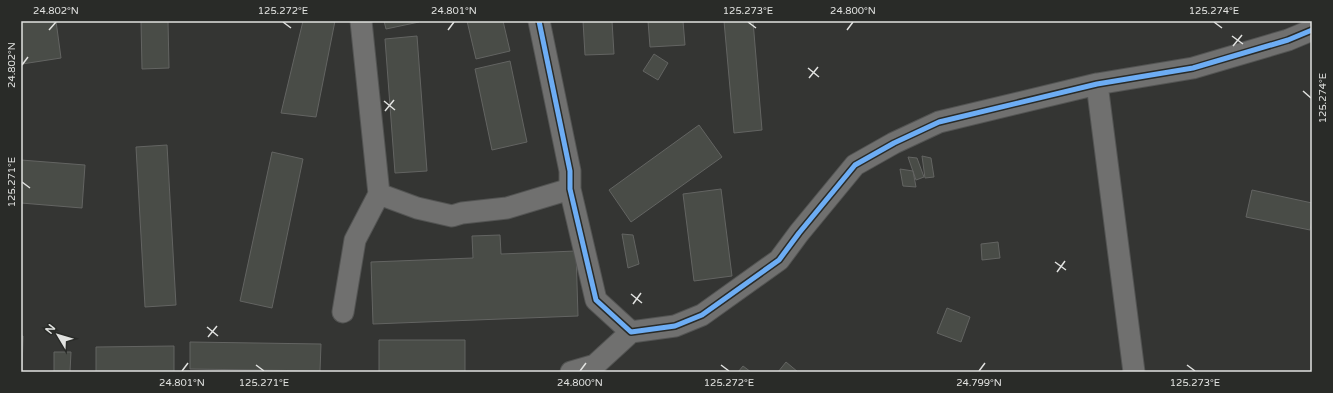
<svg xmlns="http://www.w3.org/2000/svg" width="1333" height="393" viewBox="0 0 1333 393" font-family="'Varela Round',sans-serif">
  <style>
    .building { fill: #494c47; stroke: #636462 }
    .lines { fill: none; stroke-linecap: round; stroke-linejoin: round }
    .street-casing { stroke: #535453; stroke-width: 23 }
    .street { stroke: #70706f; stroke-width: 21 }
    .cycleway-casing { stroke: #292b28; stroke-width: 8 }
    .cycleway { stroke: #6dadf4; stroke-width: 5 }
    .ticks { fill: none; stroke: #e1e2e0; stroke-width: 1.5 }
    .neatline { fill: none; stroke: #e1e2e0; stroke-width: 1.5 }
    .ticks-label { font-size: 10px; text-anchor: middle; fill: #e1e2e0 }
  </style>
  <rect width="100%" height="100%" fill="#343533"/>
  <!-- building -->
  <path class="building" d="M21 21H56L61 58 22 64 21 54Z
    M141 21H168L169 68 142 69Z
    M303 21H335L316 117 281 113Z
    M384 21H419V22L386 29Z
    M467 21H503L510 51 476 59Z
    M583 21H612L614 54 585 55Z
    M648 21H683L685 45 650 47Z
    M724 21H753L762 130 734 133Z
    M417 36 427 171 395 173 385 39Z
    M654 54 668 63 658 80 643 71Z
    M510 61 527 142 492 150 475 69Z
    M699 125 722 157 631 222 609 190Z
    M167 145 176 305 145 307 136 147Z
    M272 152 303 159 272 308 240 301Z
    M922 156 931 158 934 177 925 178Z
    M908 157 917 158 924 177 916 180Z
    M21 160 85 165 82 208 21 203Z
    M900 169 913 171 916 187 903 186Z
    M721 189 732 276 694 281 683 194Z
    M1252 190 1312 203V220L1310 230 1246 217Z
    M622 234 633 235 639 264 628 268Z
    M500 235 501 254 576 251 578 316 373 324 371 262 473 258 472 236Z
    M998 242 1000 258 982 260 981 244Z
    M947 308 970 317 961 342 937 333Z
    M21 336H23L22 372H21Z
    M379 340H465V372H379Z
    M190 342 321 344 320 371 190 369Z
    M174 346V372H96V347Z
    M54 352H71L70 372H54Z
    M786 362 798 372H778Z
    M743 366 751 372H738Z"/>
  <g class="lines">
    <!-- street casing -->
    <g class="street-casing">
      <path id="street" d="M361 21 379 194 417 208 452 216 462 213 507 208 570 189
        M539 21 570 171V189L596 300 631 332 675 326 702 315 779 260 799 233 855 165 894 143 939 122 1097 84 1193 68 1288 40 1312 30
        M1097 84 1134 372
        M343 312 355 240 379 194
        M571 372 595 365 631 332"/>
    </g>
    <!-- street -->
    <use href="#street" class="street"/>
    <!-- cycleway casing -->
    <g class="cycleway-casing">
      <path id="cycleway" d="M539 21 570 171V189L596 300 631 332 675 326 702 315 779 260 799 233 855 165 894 143 939 122 1097 84 1193 68 1288 40 1312 30"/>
    </g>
    <!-- cycleway -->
    <use href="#cycleway" class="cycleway"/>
  </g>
  <!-- ticks -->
  <path class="ticks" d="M283 22 291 28M748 22 756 28M1214 22 1222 28M49 30 56 22M448 30 454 22M847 30 853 22M1232 36 1243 44M1233 46 1242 35M22 65 28 57M808 68 819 77M809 78 818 67M1303 91 1311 98M384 101 395 110M385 111 394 100M22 182 30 188M1055 262 1066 270M1057 272 1065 261M631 294 642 303M633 304 641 293M207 327 218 336M208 337 217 326M256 365 264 371M721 365 729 371M1187 365 1195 371M182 371 188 363M580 371 586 363M979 371 985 363"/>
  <!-- border -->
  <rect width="1333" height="393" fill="none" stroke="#292b28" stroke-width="44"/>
  <!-- north arrow -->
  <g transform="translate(58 335) rotate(308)" stroke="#292b28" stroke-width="3" paint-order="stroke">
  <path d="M0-3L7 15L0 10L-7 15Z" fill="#e1e2e0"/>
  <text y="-6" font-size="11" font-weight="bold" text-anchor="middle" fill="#e1e2e0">N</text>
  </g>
  <rect x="22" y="22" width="1289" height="349" class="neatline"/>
  <g class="ticks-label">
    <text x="56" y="14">24.802°N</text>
    <text x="283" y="14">125.272°E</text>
    <text x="454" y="14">24.801°N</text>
    <text x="748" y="14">125.273°E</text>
    <text x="853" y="14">24.800°N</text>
    <text x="1214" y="14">125.274°E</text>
    <text transform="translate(11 65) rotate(-90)" y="4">24.802°N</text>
    <text transform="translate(1322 98) rotate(-90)" y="4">125.274°E</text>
    <text transform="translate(11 182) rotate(-90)" y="4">125.271°E</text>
    <text x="182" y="386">24.801°N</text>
    <text x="264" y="386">125.271°E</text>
    <text x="580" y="386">24.800°N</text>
    <text x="729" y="386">125.272°E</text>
    <text x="979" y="386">24.799°N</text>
    <text x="1195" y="386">125.273°E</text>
  </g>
</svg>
